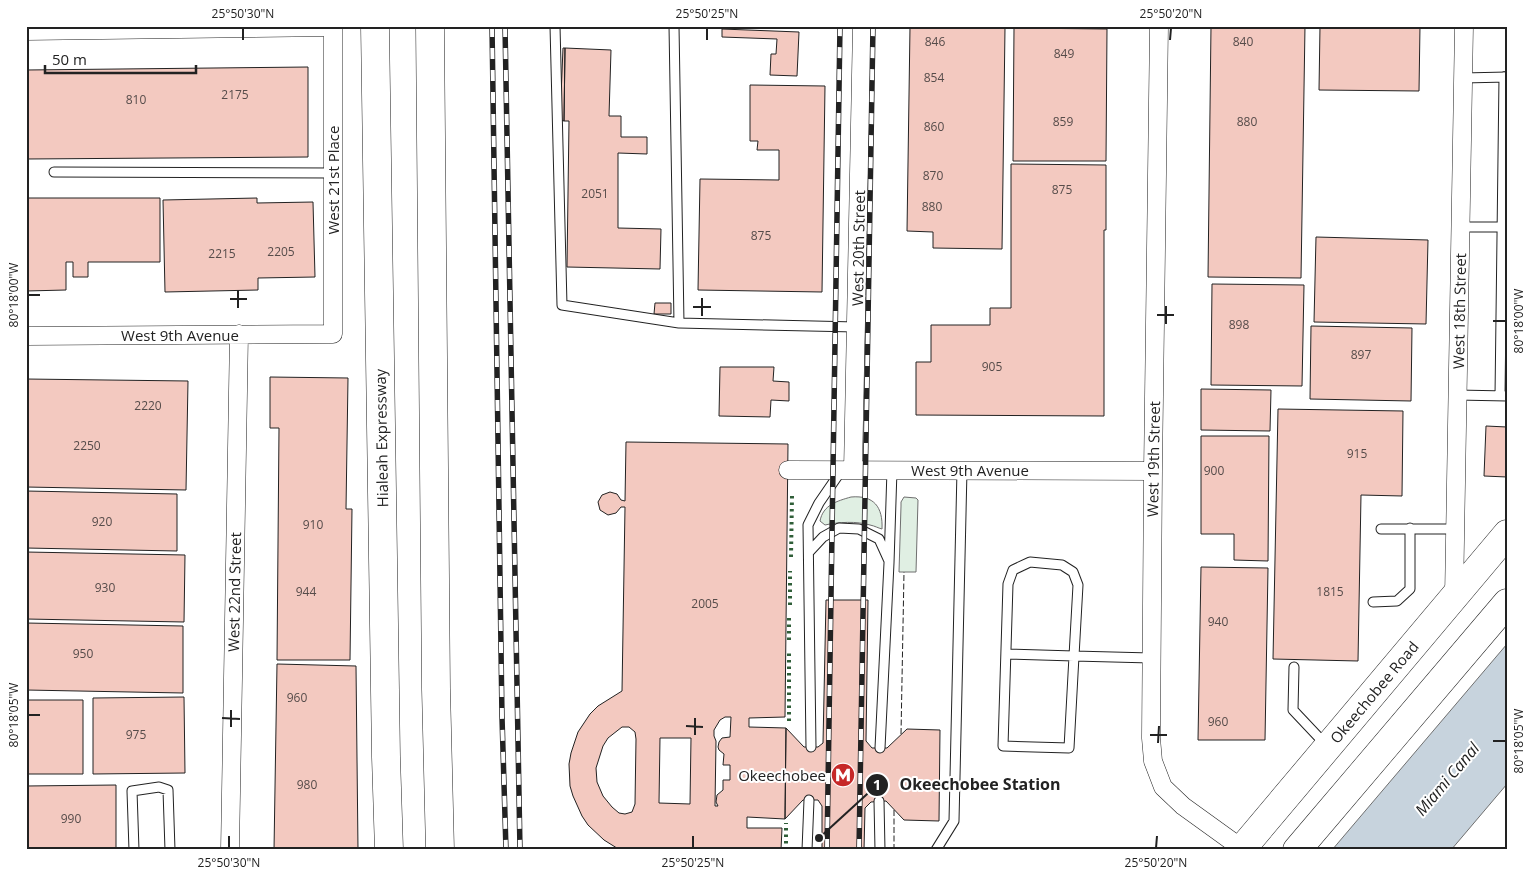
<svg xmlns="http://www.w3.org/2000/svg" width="1533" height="876" viewBox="0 0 1533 876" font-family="'Open Sans',sans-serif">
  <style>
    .green { fill: #e0efe3; stroke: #6f6f6f }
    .water { fill: #c7d3dd; stroke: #6f6f6f }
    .building { fill: #f3c9c0; stroke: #222; fill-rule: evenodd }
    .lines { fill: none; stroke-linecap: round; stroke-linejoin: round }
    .service-casing { stroke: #222; stroke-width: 11 }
    .minor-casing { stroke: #222; stroke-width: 19 }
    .primary-casing { stroke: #222; stroke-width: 29 }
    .trunk-casing { stroke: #222; stroke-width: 29 }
    .service { stroke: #fff; stroke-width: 9 }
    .minor { stroke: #fff; stroke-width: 18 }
    .primary { stroke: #fff; stroke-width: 28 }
    .trunk { stroke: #fff; stroke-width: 28 }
    .rail-casing { stroke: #222; stroke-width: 5.5 }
    .rail { stroke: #fff; stroke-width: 4; stroke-dasharray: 11; stroke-linecap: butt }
    .hedge { stroke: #2f5e38; stroke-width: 4; stroke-dasharray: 2.5 4; stroke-linecap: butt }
    .fence { stroke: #222; stroke-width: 1; stroke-dasharray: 6 2.5; stroke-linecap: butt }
    .ticks { fill: none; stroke: #222; stroke-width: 2 }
    .labels { text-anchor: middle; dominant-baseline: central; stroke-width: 4; stroke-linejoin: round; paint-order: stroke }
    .number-label { font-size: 12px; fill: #564c4a }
    .street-label { font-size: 15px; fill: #222; stroke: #fff }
    .poi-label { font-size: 15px; fill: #222; stroke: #fff; text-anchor: end }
    .water-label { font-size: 16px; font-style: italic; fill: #222; stroke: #fff }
    .leader { fill: none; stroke: #222; stroke-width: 2 }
    .callout-dot { fill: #222; stroke: #fff; stroke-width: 2 }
    .mark-label { font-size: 15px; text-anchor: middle; font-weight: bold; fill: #fff }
    .callout-label { font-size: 16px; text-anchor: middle; font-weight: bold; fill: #222; stroke: #fff; stroke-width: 4; stroke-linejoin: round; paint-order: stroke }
    .neatline { fill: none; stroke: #222; stroke-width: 2 }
    .ticks-label { font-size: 12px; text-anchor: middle; fill: #222 }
  </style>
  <rect width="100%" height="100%" fill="#fff"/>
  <!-- green -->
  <path class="green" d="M851 497C874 495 883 507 882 529 878 528 875 526 870 525 857 521 838 522 825 525L820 521C823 505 837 501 851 497Z
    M904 497 916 498 918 500 916 572H899L901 506V502Z"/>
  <!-- water -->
  <path class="water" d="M1507 644V784L1451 850H1332Z"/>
  <!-- building -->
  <path class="building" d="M1016 26H1078V27H1016Z
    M1211 26H1305L1301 278 1208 277Z
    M1320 26H1420L1419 91 1319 90Z
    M910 27 1005 28 1002 249 933 248V232L907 231Z
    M1014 28 1107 29 1106 161H1013Z
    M722 29 799 32 797 76 770 75 771 54H776L777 39 722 37Z
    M563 48H565L564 121 560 120Z
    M565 48 611 50 609 116H621V137H647V154L618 153V228L661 229 660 269 567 267 569 121H564Z
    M308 67V157L26 159V70Z
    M750 85 825 86 822 292 698 290 700 179 779 180V150H757L758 141H750Z
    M1011 164 1106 165V230H1104V416L916 415V362H931V325H990V308H1011Z
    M26 198H160V262H88V277H73V262H66V290L26 291Z
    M257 198V203L313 202 315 277 258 278V290L165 292 163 200Z
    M1316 237 1428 240 1426 324 1314 322Z
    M1212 284 1304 285 1302 386 1211 385Z
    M655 303H671V314H654Z
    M1311 326 1412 328 1411 401 1310 399Z
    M720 367H774L773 381 789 382V401L771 400 770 417 719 416Z
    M270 377 348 378 346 509H352L350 660H277L279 428H270Z
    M26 379 188 381 186 490 26 487Z
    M1201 389 1271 390 1270 431 1201 430Z
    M1278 409 1403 411 1402 496 1361 495 1358 661 1273 659Z
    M1486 426 1507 427V477L1484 476Z
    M1201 436H1269L1268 561 1234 560V534H1201Z
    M626 442 788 444 785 717 749 718V727L786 728 785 819 747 817V828H782L781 850H620L604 840 588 825 582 816 573 796 570 786 569 764 571 753 578 732 590 714 598 706 622 691 625 507H621L616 513 608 515 600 510 598 502 602 495 610 492 617 494 621 500 625 501ZM725 717H731L730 737 722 738 719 742 718 747 719 750 724 754 723 765H730V780H723V790L717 795 716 802 718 806H715L716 741 714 736V730L720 720ZM622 727H629L635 732 636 739 635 804 632 812 625 814 619 813 612 807 603 796 597 782 596 768 603 746 608 738ZM660 738H691L690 804 659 803Z
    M26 491 177 494V551L26 548Z
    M26 552 185 555 184 622 26 619Z
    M1201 567 1268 568 1265 740H1198Z
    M826 600H868L866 741 872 748H887L907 729 940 730 939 821 904 820 886 801 871 802 865 808 864 850H822V806L818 800H803L785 819 786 728 804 747H818L823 743Z
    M26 623 183 626V693L26 690Z
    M277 664 356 666 358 850H274Z
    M184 697 185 773 93 774V698Z
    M26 700H83V774H26Z
    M116 785V850H26V786Z"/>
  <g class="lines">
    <!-- service casing -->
    <g class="service-casing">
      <path id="service" d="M555 26 562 305 679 323 856 327
        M674 26 679 323
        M1463 78 1507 77
        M54 172 333 173
        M1460 227H1502
        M1457 395 1507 396
        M1500 396 1504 77
        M1381 529H1455
        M809 552 823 537 839 528 859 529 879 539 889 561
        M1373 602 1397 601 1410 589V528
        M1006 654 1074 656 1069 748 1003 746 1008 584 1013 570 1030 562 1062 565 1073 572 1078 585 1074 656 1151 658
        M1294 667 1293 710 1326 745
        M811 747 808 525 819 503 841 471
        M880 748 889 563 892 470
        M879 801 880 850
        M134 850 132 791 159 787 168 790 170 850
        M807 850 809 800
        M936 850 954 821 962 470"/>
    </g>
    <!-- minor casing -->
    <g class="minor-casing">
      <path id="minor" d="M1159 26 1153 471 1151 738 1153 761 1163 787 1183 806 1244 850
        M26 31 333 27V334L26 336
        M788 470 1153 471
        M853 470 862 26
        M1454 597 1464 26
        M230 850 239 334"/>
    </g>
    <!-- primary casing -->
    <g class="primary-casing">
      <path id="primary" d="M375 26 386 757 389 850
        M430 26 436 689 440 850"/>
    </g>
    <!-- trunk casing -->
    <g class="trunk-casing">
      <path id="trunk" d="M1241 850 1507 534
        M1297 850 1507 603"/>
    </g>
    <!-- service -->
    <use href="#service" class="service"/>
    <!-- minor -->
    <use href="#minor" class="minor"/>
    <!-- primary -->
    <use href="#primary" class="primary"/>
    <!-- trunk -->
    <use href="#trunk" class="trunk"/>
    <!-- rail casing -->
    <g class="rail-casing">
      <path id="rail" d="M492 26 502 717 506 850
        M505 26 520 850
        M827 850 840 26
        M859 850 873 26"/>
    </g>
    <!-- rail -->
    <use href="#rail" class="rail"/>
    <!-- hedge -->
    <path class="hedge" d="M791 557 792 496
      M790 605V571
      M789 640V618
      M789 721V651
      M786 850V823"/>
    <!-- fence -->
    <path class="fence" d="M901 734 904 572
      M894 850V810"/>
  </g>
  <!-- ticks -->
  <path class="ticks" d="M243 40V28M707 40V28M1170 40 1171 28M28 295H40M230 299H247M693 307H711M238 308V290M1157 315H1174M702 316V298M1493 321H1506M1166 324V306M28 715H40M222 718 240 719M686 726 703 727M231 727V710M695 735V718M1150 735H1167M1493 741H1506M1158 743 1159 726M229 848V836M693 848V836M1156 848 1157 836"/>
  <!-- icons -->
  <defs>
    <g id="metro-disc" transform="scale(1.25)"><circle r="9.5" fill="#c62828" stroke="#fff"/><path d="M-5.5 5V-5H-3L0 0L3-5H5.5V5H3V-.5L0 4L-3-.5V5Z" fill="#fff"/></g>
  </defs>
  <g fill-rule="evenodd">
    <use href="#metro-disc" x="843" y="775"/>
  </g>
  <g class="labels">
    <!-- number labels -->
    <g class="number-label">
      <text x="935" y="41">846</text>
      <text x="1243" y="41">840</text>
      <text x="1064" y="53">849</text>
      <text x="934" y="77">854</text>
      <text x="235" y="94">2175</text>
      <text x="136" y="99">810</text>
      <text x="1063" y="121">859</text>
      <text x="1247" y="121">880</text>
      <text x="934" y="126">860</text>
      <text x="933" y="175">870</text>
      <text x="1062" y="189">875</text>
      <text x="595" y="193">2051</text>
      <text x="932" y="206">880</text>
      <text x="761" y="235">875</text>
      <text x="281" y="251">2205</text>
      <text x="222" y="253">2215</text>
      <text x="1239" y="324">898</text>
      <text x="1361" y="354">897</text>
      <text x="992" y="366">905</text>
      <text x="148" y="405">2220</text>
      <text x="87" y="445">2250</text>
      <text x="1357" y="453">915</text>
      <text x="1214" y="470">900</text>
      <text x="102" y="521">920</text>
      <text x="313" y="524">910</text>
      <text x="105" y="587">930</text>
      <text x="306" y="591">944</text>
      <text x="1330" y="591">1815</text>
      <text x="705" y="603">2005</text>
      <text x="1218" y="621">940</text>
      <text x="83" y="653">950</text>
      <text x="297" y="697">960</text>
      <text x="1218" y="721">960</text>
      <text x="136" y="734">975</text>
      <text x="307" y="784">980</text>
      <text x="71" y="818">990</text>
    </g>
    <!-- street labels -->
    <g class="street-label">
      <text transform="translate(333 180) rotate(-90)">West 21st Place</text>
      <text transform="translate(858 248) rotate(-89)">West 20th Street</text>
      <text transform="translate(1459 311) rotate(-89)">West 18th Street</text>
      <text x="180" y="335">West 9th Avenue</text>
      <text transform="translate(381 438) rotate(-91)">Hialeah Expressway</text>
      <text transform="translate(1153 459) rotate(-89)">West 19th Street</text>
      <text x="970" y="470">West 9th Avenue</text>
      <text transform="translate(234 592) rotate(-89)">West 22nd Street</text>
      <text transform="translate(1374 692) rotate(-50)">Okeechobee Road</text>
    </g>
    <!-- poi labels -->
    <g class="poi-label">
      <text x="826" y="775">Okeechobee</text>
    </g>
    <!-- water labels -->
    <g class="water-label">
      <text transform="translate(1447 779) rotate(-50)">Miami Canal</text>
    </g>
  </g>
  <!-- callouts -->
  <path class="leader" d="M819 838L877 785"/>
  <g class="callout-dot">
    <circle cx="819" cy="838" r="5"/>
    <circle cx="877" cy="785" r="12"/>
  </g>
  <g class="mark-label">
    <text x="877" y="790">1</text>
  </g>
  <g class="callout-label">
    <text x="980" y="790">Okeechobee Station</text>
  </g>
  <!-- border -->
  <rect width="1533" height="876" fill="none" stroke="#ffffff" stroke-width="55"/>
  <!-- scale -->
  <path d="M45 65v8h151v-8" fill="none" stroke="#222222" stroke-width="2.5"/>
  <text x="52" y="65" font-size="15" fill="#222222" stroke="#ffffff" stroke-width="4" paint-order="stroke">50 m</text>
  <rect x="28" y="28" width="1478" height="820" class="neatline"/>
  <g class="ticks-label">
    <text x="243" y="18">25°50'30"N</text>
    <text x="707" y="18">25°50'25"N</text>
    <text x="1171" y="18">25°50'20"N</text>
    <text transform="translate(14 295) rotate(-90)" y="4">80°18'00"W</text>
    <text transform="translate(1519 321) rotate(-90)" y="4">80°18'00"W</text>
    <text transform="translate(14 715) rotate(-90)" y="4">80°18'05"W</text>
    <text transform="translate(1519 741) rotate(-90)" y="4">80°18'05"W</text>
    <text x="229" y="867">25°50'30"N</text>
    <text x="693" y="867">25°50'25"N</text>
    <text x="1156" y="867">25°50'20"N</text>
  </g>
</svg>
